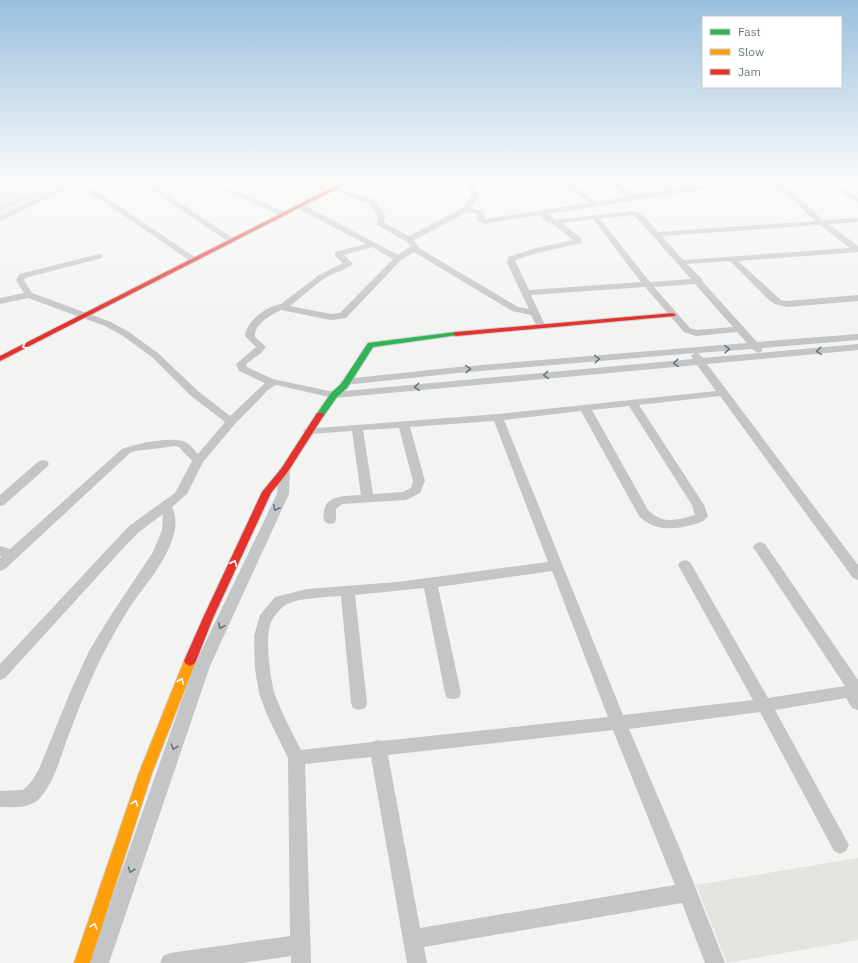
<svg xmlns="http://www.w3.org/2000/svg" width="858" height="963" viewBox="0 0 858 963" font-family="'IBM Plex Sans',sans-serif">
  <style>
    .built { fill: #e3e4e4 }
    .green { fill: #e2e4df }
    .lines { fill: none; stroke-linecap: round; stroke-linejoin: round }
    .fast-casing { stroke: #cdcfcf; stroke-width: 2 }
    .slow-casing { stroke: #cdcfcf; stroke-width: 2 }
    .jam-casing { stroke: #cdcfcf; stroke-width: 2 }
    .lane { fill: #c3c5c6; fill-rule: evenodd }
    .street { fill: #c3c5c6; fill-rule: evenodd }
    .fast { fill: #30b455; fill-rule: evenodd }
    .slow { fill: #ff9f0a; fill-rule: evenodd }
    .jam { fill: #e5322d; fill-rule: evenodd }
    .oneway { stroke: #fff }
    .oneway2 { stroke: #66787e }
  </style>
  <rect width="100%" height="100%" fill="#f3f3f2"/>
  <!-- built -->
  <path class="built" d="M0 182H80L0 222Z"/>
  <!-- green -->
  <path class="green" d="M858 858V940L727 963 696 885Z"/>
  <g class="lines">
    <!-- fast casing -->
    <g class="fast-casing">
      <path id="fast" d="M456 332 460 334 458 335 373 347 347 388 337 397 323 417H317L316 415 331 393 341 384 368 343Z"/>
    </g>
    <!-- slow casing -->
    <g class="slow-casing">
      <path id="slow" d="M190 656 194 658 196 661 152 773 90 963H74L139 773 184 661 186 658Z"/>
    </g>
    <!-- jam casing -->
    <g class="jam-casing">
      <path id="jam" d="M343 182H350L0 361V356Z
        M673 313 676 315 675 316 456 336 452 334 456 332Z
        M317 413H323L324 415 287 473 271 493 213 618 196 661 194 664 190 666 186 664 184 661 203 618 262 492 281 469Z"/>
    </g>
    <!-- lane -->
    <path class="lane" d="M21 182H31L33 183 0 198V196L27 184Z
      M57 182H62L0 211V209Z"/>
    <!-- street -->
    <path class="street" d="M71 182H83L199 260 198 262H192L77 184 0 221V216Z
      M141 182H149L156 187 175 182H186L161 190 237 241 233 243H230Z
      M207 182H216L289 214 285 216H282Z
      M297 182H307L326 189 323 191Z
      M465 182H471L479 195 470 208 483 211 485 219 589 203 561 182H568L596 202 628 196 607 182H615L635 195 666 190 655 182H663L674 189 722 182H740L737 184 547 214 556 220 633 211 642 213 658 232 815 221 789 196 767 182C788 182 808 207 823 220L858 218V222L829 224 858 246V252L738 261 781 300 787 301 858 295V301L787 307 775 304 769 300 730 261 687 264 702 279 703 282 757 342 858 334V340L761 348 763 350 758 353 752 349 697 353 699 354 703 358 858 344V350L707 364 858 565V580L853 578 720 396 639 405 704 505 708 516C704 522 699 523 692 525 672 530 654 531 639 516L581 411 504 420 623 715 753 700 678 565 680 562 685 560 690 562 768 698 845 686 753 547 755 544 760 542 765 544 858 680V710L852 708 846 698 775 710 849 845 846 851 840 854 834 851 760 712 629 729 681 851 725 963H705L682 903 424 947 427 963H407L371 757 305 764 311 963H291V956L243 963H160L163 956 170 953 290 936 288 758 267 715 259 693 255 669 254 636 260 615 275 597 307 589 397 582 548 562 494 421 410 427 425 481 420 493 406 500 342 504 336 509V520L334 523 330 524 326 523C323 519 323 515 324 511 326 494 349 496 361 495L352 431 309 434 305 433 303 431 305 429 498 414 716 391 697 365 334 398 276 385 269 389 235 424 203 462 187 494 172 507C187 536 150 579 134 601 127 611 121 622 115 632 96 665 82 700 69 734 61 755 55 781 40 798 30 809 13 807 0 807V791L23 790 31 782 39 769 72 688 89 651 111 615 153 552 162 530 163 514 139 532 127 544 5 678 0 680V664L129 526 175 493 192 461 179 447 176 446 136 451 130 453 5 569 0 571V558L2 556H0V546L10 549 122 449C135 444 175 435 187 443 191 445 195 451 198 454L225 422 190 395 153 358 123 336 105 326 28 298 0 304V298L24 293 16 280 19 274 99 254H102V258L25 278 24 280 32 293 111 322 129 332 159 354 198 391 230 416 265 383 239 371 236 364 256 347 245 336C246 321 267 306 281 304L319 275 343 263 335 256V252L366 244 297 208V204H303L398 255 411 246 407 242 377 225V215L369 204 331 190V188H335L375 200 385 215 384 222 409 236 461 209 472 195ZM468 212 477 214V220L483 224 540 215 547 222 553 224 573 240 536 248 508 257 507 263 529 309 518 307 419 248 414 240ZM632 215 636 217 691 279 650 282 600 219ZM593 219 641 282 529 290 515 260 541 252 582 243V239L562 223ZM820 225 850 248 683 260 662 236ZM372 247 393 259 340 313 331 314 290 306C302 297 312 287 325 278 333 273 348 269 353 264L344 255ZM414 252 512 311 531 315 537 327 540 328 545 325 531 295 645 287 684 332 696 336 737 332 747 343 458 367 345 379 340 382 341 384 345 385 458 373 695 353 691 356 693 359 334 392 273 379 247 367 246 364 260 354 266 347 255 337C254 324 271 315 281 310L331 320 346 318 401 260ZM695 284 733 327 697 330 690 328 654 287ZM629 406 692 505 695 515C677 520 663 525 648 510L592 410ZM399 428 413 481 411 488 403 492 373 494 363 430ZM552 571 608 717 382 741 378 740 372 742 301 750C292 732 282 714 275 695 270 678 264 635 272 620 275 615 280 609 284 606 294 598 328 597 341 596L351 703 353 708 359 710 365 708 367 703 355 595 424 588 445 693 447 698 453 699 459 698 461 693 438 587ZM613 730 675 885 420 928 388 755Z
      M826 182H834L858 198V203Z
      M43 460 47 461 49 464 47 467 4 505 0 506V495L39 461Z
      M284 467 288 468 290 471 289 494 210 666 109 963H89L194 666 277 494 278 471 280 468Z"/>
    <!-- fast -->
    <use href="#fast" class="fast"/>
    <!-- slow -->
    <use href="#slow" class="slow"/>
    <!-- jam -->
    <use href="#jam" class="jam"/>
  </g>
  <!-- one-way arrows -->
  <defs><path id="oneway-chevron" d="M-2-3.5L2.5 0L-2 3.5" fill="none" stroke-width="1.6" stroke-linecap="round" stroke-linejoin="round"/></defs>
  <g class="oneway">
    <use href="#oneway-chevron" transform="translate(25 346) rotate(153)"/>
    <use href="#oneway-chevron" transform="translate(234 563) rotate(-65)"/>
    <use href="#oneway-chevron" transform="translate(181 681) rotate(-67)"/>
    <use href="#oneway-chevron" transform="translate(135 803) rotate(-71)"/>
    <use href="#oneway-chevron" transform="translate(94 926) rotate(-71)"/>
  </g>
  <g class="oneway2">
    <use href="#oneway-chevron" transform="translate(727 349) rotate(-4)"/>
    <use href="#oneway-chevron" transform="translate(819 351) rotate(175)"/>
    <use href="#oneway-chevron" transform="translate(597 359) rotate(-4)"/>
    <use href="#oneway-chevron" transform="translate(676 363) rotate(175)"/>
    <use href="#oneway-chevron" transform="translate(468 369) rotate(-4)"/>
    <use href="#oneway-chevron" transform="translate(546 375) rotate(175)"/>
    <use href="#oneway-chevron" transform="translate(417 387) rotate(175)"/>
    <use href="#oneway-chevron" transform="translate(276 508) rotate(115)"/>
    <use href="#oneway-chevron" transform="translate(221 626) rotate(115)"/>
    <use href="#oneway-chevron" transform="translate(174 747) rotate(109)"/>
    <use href="#oneway-chevron" transform="translate(131 870) rotate(109)"/>
  </g>
  <!-- sky -->
  <linearGradient id="sky" x2="0" y2="1"><stop stop-color="#99bfde"/><stop offset="0.57" stop-color="#fafaf9"/><stop offset="1" stop-color="#fafaf9" stop-opacity="0"/></linearGradient>
  <rect width="858" height="317" fill="url(#sky)"/>
  <!-- legend -->
  <rect x="702" y="16" width="140" height="72" fill="#ffffff" stroke="#c2c9cb"/>
  <rect x="710" y="29" width="20" height="6" fill="#30b455" stroke="#c2c9cb"/>
  <text x="738" y="36" font-size="12" fill="#66787e">Fast</text>
  <rect x="710" y="49" width="20" height="6" fill="#ff9f0a" stroke="#c2c9cb"/>
  <text x="738" y="56" font-size="12" fill="#66787e">Slow</text>
  <rect x="710" y="69" width="20" height="6" fill="#e5322d" stroke="#c2c9cb"/>
  <text x="738" y="76" font-size="12" fill="#66787e">Jam</text>
</svg>
